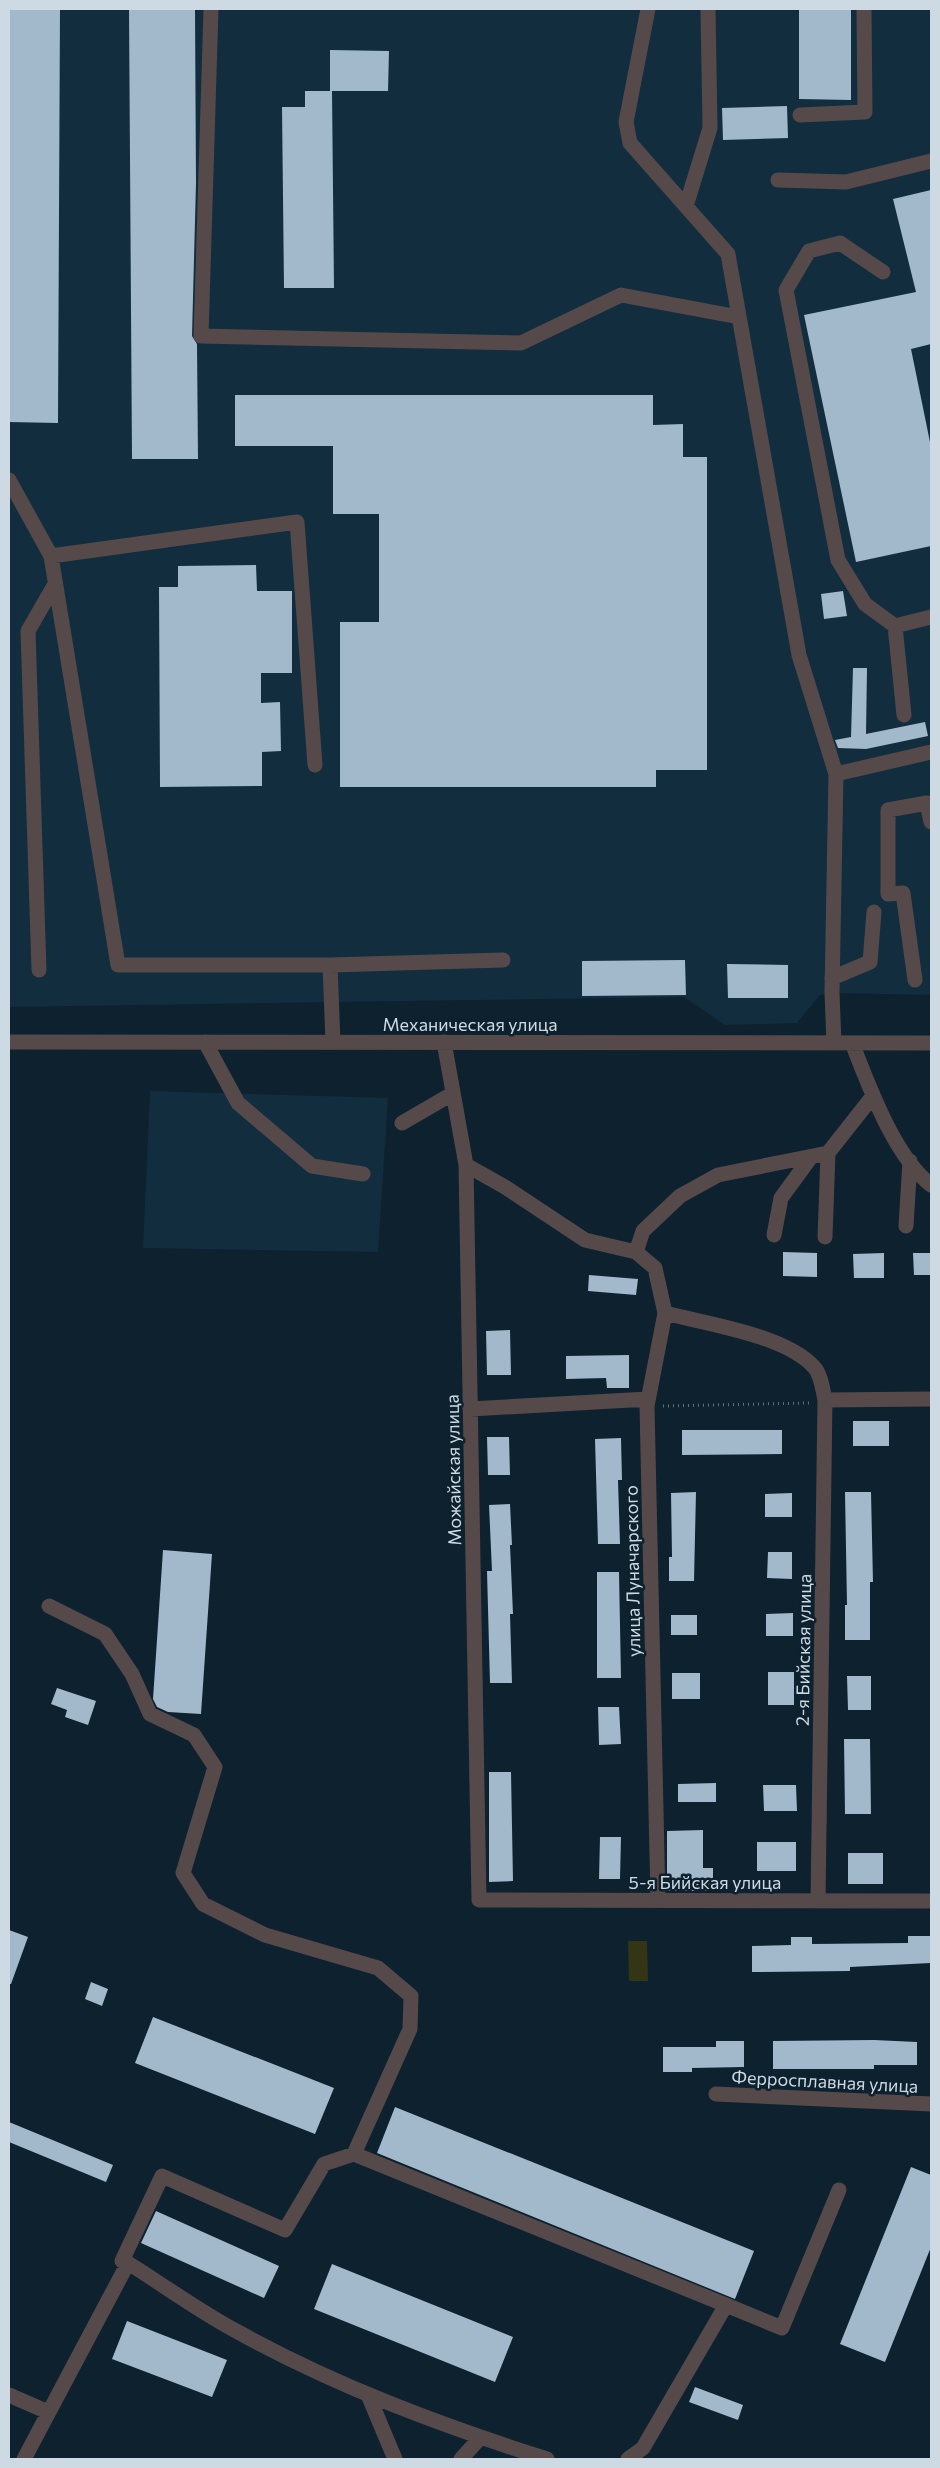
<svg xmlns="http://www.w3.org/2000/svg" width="940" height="2468" viewBox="0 0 940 2468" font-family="Commissioner,sans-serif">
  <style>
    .built { fill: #122d3e }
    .green { fill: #333514 }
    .building { fill: #a1b9cb }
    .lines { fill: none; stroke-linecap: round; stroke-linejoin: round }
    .path { stroke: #5f6f7b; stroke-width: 3; stroke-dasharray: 1 4; stroke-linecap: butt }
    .minor { stroke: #56494a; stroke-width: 15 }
    .labels { text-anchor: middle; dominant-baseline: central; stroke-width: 5; stroke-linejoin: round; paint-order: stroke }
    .street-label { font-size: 18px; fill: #cedae3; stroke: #0d212f }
  </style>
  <rect width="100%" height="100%" fill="#0d212f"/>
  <!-- built -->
  <path class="built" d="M9 9H931V995L832 993 820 995 797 1023 725 1025 684 997 9 1007Z
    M150 1091 388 1098 378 1252 143 1248Z"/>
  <!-- green -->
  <path class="green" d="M628 1941H647L648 1981H629Z"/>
  <!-- building -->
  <path class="building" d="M10 9H60L58 423 9 422Z
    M129 9H195L196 183 192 336 197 344 198 459H132Z
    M799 9H851V100L799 99Z
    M330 50 389 51 388 91H330Z
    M305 91H332L334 288H284L282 107H305Z
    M787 106 788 138 723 140 722 108Z
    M931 190V344L911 349 931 447V546L856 562 804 315 916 292 893 199Z
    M235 395H653V425L683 424V457H707V770H656V787H340V622H379V514H333V446H235Z
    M256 565 257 591H292V673H261V703L280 702 281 751 262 752V786L160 787 159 587H178V566Z
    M843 591 847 616 824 619 821 594Z
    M853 668H867L866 734 925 722 928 736 866 749 838 748 835 740 851 737Z
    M685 960 686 995 582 996V961Z
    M727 964 788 965V998H728Z
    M783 1252 817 1253V1277L783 1276Z
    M884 1253V1278H854L853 1254Z
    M913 1253H931V1275H914Z
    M589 1275 638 1279 636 1295 588 1291Z
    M510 1330 511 1375H487L486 1331Z
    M629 1355V1388H607L606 1378 566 1379V1356Z
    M853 1421H889V1446H853Z
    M682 1430H782V1454L682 1455Z
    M487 1437H509L510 1475H488Z
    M621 1438 622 1480H618L620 1544H598L595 1439Z
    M696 1492 694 1581H669V1557H672L671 1493Z
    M845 1492H871L873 1582H870V1640H845V1605H847Z
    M792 1493V1517H765V1494Z
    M510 1504 512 1545H510L513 1614H510L512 1683H490L487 1571H492L489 1505Z
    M163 1550 212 1554 201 1714 168 1712 157 1707 153 1699Z
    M768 1552H792V1579L767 1578Z
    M597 1572H619L621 1678H597Z
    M793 1613V1636H766V1614Z
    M671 1615H697V1635H671Z
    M768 1672H794V1705H768Z
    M672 1673H700V1699H672Z
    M847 1676H871V1710H848Z
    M57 1688 96 1701 88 1725 65 1717 67 1710 51 1704Z
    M598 1707H619L621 1744 599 1745Z
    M844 1739H870L871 1814H845Z
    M489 1772H511L513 1881 489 1882Z
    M716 1783V1802H678V1784Z
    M763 1785H796L797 1811H764Z
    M703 1830V1868H713V1891H667V1831Z
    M600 1837H621L620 1879H599Z
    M757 1842H796V1871H757Z
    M848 1853H883V1884H848Z
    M9 1930 28 1937 11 1984H9Z
    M908 1936H931V1963L850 1967V1971L752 1972V1946L791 1945V1937H812V1944L908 1943Z
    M91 1982 108 1989 102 2006 85 1999Z
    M153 2017 334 2088 315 2134 135 2063Z
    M874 2040 917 2042V2065H874V2069H773V2041Z
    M716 2041H744V2067L692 2068V2072H663V2047H716Z
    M395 2107 754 2251 735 2299 377 2153Z
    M9 2122 113 2165 106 2182 9 2142Z
    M911 2167 931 2175V2247L885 2362 840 2344Z
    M156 2211 279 2266 264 2298 141 2243Z
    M332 2264 513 2337 495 2382 314 2309Z
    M127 2321 227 2360 212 2397 112 2359Z
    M695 2387 743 2405 738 2420 689 2402Z"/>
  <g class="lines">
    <!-- path -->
    <path class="path" d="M663 1406 809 1403"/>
    <!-- minor -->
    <path class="minor" d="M211 9 201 336 521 343 621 295 739 317
      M648 9 626 122 630 143 728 254 799 655 836 774 832 993 834 1043
      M800 115 865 112 864 9
      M778 180 846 182 931 161
      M686 206 710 128 708 9
      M883 272 840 243 809 251 786 290 838 560 865 604 895 626 931 617
      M9 480 51 556 118 965H330L333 1042
      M51 556 297 522 315 765
      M895 626 904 715
      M836 774 931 752
      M330 965 503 960
      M39 970 28 631 55 584
      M832 978 870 962 874 912
      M915 980 903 893 888 894V810L927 803 931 822
      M9 1042 931 1043
      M205 1042 238 1103 312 1166 363 1174
      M444 1042 466 1165 479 1900 931 1901
      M852 1043C869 1086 894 1156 931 1185
      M402 1123 452 1094
      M466 1165 505 1187 585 1240 636 1252 655 1268 665 1313 647 1406 658 1900
      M906 1226 910 1161
      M774 1235 781 1198 811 1157
      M825 1237 828 1153
      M636 1252 643 1231 680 1196 718 1175 828 1153 873 1096
      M665 1313C707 1324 785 1335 814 1367 821 1374 823 1391 825 1400L931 1399
      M470 1409 648 1399
      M49 1606 105 1634 132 1674 150 1714 194 1735 215 1767 183 1873 203 1904 265 1935 378 1968 411 1996 410 2029 354 2154 726 2305
      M818 1901 825 1400
      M716 2094 931 2104
      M128 2263 122 2261 162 2176 285 2230 324 2164 354 2154
      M9 2395 48 2412
      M369 2397 395 2459
      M24 2459 128 2263C165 2286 200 2312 238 2332 336 2386 440 2425 547 2459
      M461 2459 480 2438
      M628 2459 643 2448 726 2305 782 2328 839 2190"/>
  </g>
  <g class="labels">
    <!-- street labels -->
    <g class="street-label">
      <text x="470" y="1024">Механическая улица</text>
      <text transform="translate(453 1470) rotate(-91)">Можайская улица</text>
      <text transform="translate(632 1571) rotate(-91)">улица Луначарского</text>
      <text transform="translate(803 1650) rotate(-89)">2-я Бийская улица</text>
      <text x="705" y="1882">5-я Бийская улица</text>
      <text transform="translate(825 2081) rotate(3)">Ферросплавная улица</text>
    </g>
  </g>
  <!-- border -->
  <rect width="940" height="2468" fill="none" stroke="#cedae3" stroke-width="20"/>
</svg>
